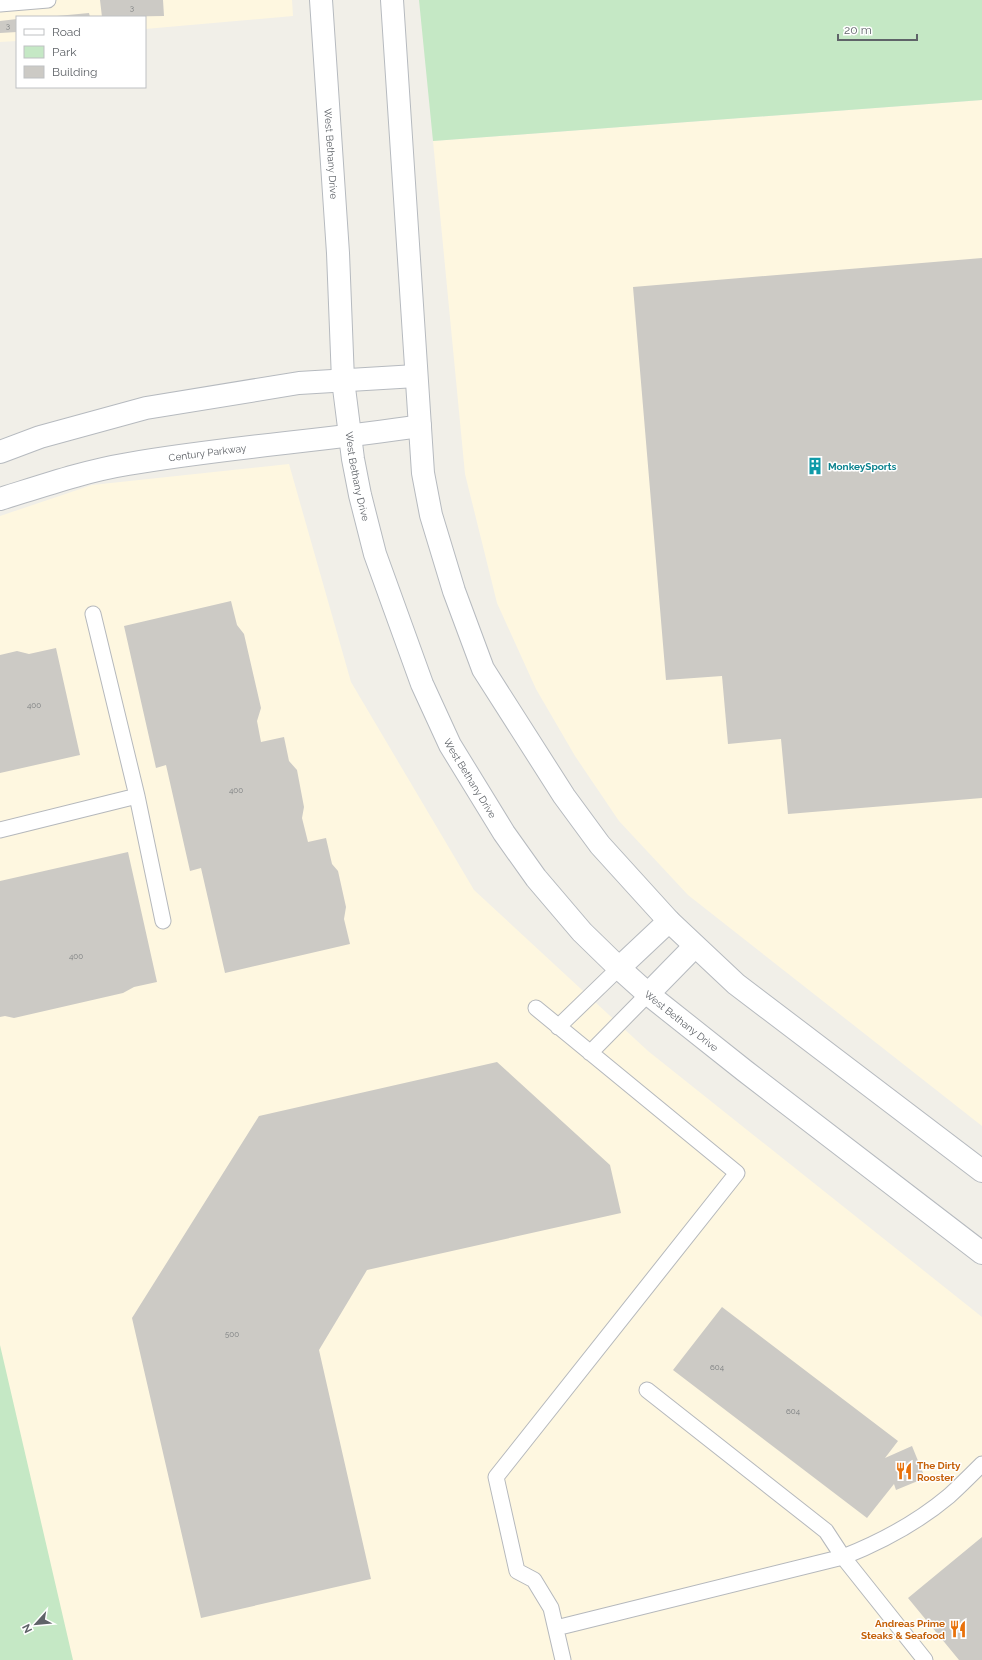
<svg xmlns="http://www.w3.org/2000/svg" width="982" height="1660" viewBox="0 0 982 1660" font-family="Raleway,sans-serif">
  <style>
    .commercial { fill: #fef7e0 }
    .green { fill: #c5e8c5 }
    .building { fill: #cccac5 }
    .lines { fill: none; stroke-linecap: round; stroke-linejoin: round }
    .service-casing { stroke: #b5b8bc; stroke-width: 17 }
    .secondary-casing { stroke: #b6babf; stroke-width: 24 }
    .service { stroke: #fff; stroke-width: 15 }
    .secondary { stroke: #fff; stroke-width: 22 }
    .labels { text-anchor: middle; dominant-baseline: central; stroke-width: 3; stroke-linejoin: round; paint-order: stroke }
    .number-label { font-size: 8px; fill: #7a7d7f }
    .street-label { font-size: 10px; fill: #5f6368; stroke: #fff }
    .culture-label { font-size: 10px; font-weight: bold; fill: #0d838f; stroke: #fff; text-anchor: start }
    .food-label { font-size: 10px; font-weight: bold; fill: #c56008; stroke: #fff; text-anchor: start }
  </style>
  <rect width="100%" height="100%" fill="#f1efe8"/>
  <!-- commercial -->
  <path class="commercial" d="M0 0H292L293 16 145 29V17H17V41L0 42Z
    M982 100V1126L688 895 619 821 575 756 536 689 497 603 465 474 433 141Z
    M289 464 351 682 474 890 648 1051 982 1317V1660H0V516L92 485Z"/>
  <!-- green -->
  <path class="green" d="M419 0H982V100L433 141Z
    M0 1345 73 1660H0Z"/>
  <!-- building -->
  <path class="building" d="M100 0H163L164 16 102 17Z
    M89 13 90 17H57V16Z
    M17 19V32L0 33V21Z
    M982 258V798L788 814 781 739 728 744 722 676 666 680 633 287Z
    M231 601 237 625 244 634 261 708 257 721 261 742 284 737 289 761 297 770 304 807 302 818 308 842 326 838 332 864 338 871 346 907 344 919 350 944 225 973 201 868 190 871 166 765 156 768 124 626Z
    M56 648 80 755 0 773V655L17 651 29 654Z
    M128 852 157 982 134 987 123 993 14 1018 5 1016 0 1017V881Z
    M497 1062 610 1165 621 1213 367 1270 319 1350 371 1579 201 1618 132 1318 259 1116Z
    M722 1307 898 1441 885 1458 912 1446 925 1478 896 1490 894 1484 867 1518 673 1370Z
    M982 1537V1660H959L908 1598Z"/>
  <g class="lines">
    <!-- service casing -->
    <g class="service-casing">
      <path id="service" d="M0 4 48 0
        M93 614 137 796 163 921
        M0 830 137 796
        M536 1008 737 1173 496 1477 517 1571 534 1580 551 1608 563 1660
        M558 1027 619 968
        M590 1053 648 994
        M647 1390 826 1531 843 1557 925 1660
        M556 1628 843 1557C881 1542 918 1522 949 1496 960 1486 971 1475 982 1464"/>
    </g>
    <!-- secondary casing -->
    <g class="secondary-casing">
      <g id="secondary">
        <path id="s1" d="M321 0 338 253 343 380 353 459 360 495 375 554 422 684 450 745 504 833 536 878 582 932 619 968 648 994 745 1071 982 1253"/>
        <path d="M392 0 423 473 431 515 454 591 483 669 564 796 600 845 669 921 736 984 982 1171"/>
        <path d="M0 452 40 437 146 408 299 383 416 376"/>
        <path id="s2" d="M0 499C42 486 85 471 128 464 225 447 323 441 420 426"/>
        <path d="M619 968 669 921"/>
        <path d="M648 994 695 946"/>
      </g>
    </g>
    <!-- service -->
    <use href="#service" class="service"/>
    <!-- secondary -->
    <use href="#secondary" class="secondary"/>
  </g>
  <!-- icons -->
  <defs>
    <g id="building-bare" transform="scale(1.38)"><path d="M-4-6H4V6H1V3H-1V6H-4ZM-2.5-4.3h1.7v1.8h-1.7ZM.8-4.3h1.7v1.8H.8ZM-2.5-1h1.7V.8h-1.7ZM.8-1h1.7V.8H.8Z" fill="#0f9aa8" stroke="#fff" stroke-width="2.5" paint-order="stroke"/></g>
    <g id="restaurant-bare" transform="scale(1.38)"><path d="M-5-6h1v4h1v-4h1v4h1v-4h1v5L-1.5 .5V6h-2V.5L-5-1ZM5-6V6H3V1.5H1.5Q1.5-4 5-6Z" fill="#e8710a" stroke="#fff" stroke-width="2.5" paint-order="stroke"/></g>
  </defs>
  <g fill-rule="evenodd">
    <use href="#building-bare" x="815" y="466"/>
    <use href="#restaurant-bare" x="904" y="1471"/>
    <use href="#restaurant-bare" x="958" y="1629"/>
  </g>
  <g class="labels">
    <!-- number labels -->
    <g class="number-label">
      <text x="132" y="8">3</text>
      <text x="8" y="26">3</text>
      <text x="34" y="705">400</text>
      <text x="236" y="790">400</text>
      <text x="76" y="956">400</text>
      <text x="232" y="1334">500</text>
      <text x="717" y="1367">604</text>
      <text x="793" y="1411">604</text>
    </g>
    <!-- street labels -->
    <g class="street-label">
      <text stroke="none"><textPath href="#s1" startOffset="154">West Bethany Drive</textPath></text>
      <text stroke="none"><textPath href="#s2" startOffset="213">Century Parkway</textPath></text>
      <text stroke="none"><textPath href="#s1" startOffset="478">West Bethany Drive</textPath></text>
      <text stroke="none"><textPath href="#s1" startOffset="802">West Bethany Drive</textPath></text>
      <text stroke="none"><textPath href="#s1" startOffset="1126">West Bethany Drive</textPath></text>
    </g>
    <!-- culture labels -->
    <g class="culture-label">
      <text x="828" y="466">MonkeySports</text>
    </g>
    <!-- food labels -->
    <g class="food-label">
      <text x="917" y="1465">The Dirty<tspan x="917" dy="12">Rooster</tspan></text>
      <text x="945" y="1623" text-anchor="end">Andreas Prime<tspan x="945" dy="12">Steaks &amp; Seafood</tspan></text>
    </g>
  </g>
  <!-- legend -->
  <rect x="16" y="16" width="130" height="72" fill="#ffffff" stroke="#bfc1c3"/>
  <rect x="24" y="29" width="20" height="6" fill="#ffffff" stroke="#bfc1c3"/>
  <text x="52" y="36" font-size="12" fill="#5f6368">Road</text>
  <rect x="24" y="46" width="20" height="12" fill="#c5e8c5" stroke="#bfc1c3"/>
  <text x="52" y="56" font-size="12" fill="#5f6368">Park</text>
  <rect x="24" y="66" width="20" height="12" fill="#cccac5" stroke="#bfc1c3"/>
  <text x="52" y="76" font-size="12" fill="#5f6368">Building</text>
  <!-- north arrow -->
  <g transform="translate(36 1624) rotate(243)" stroke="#ffffff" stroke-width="3" paint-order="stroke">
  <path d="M0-3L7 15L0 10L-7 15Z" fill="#5f6368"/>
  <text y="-6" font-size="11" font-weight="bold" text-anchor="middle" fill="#5f6368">N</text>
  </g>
  <!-- scale -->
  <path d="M838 34v6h79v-6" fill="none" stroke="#5f6368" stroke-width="2"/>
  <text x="844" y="34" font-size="12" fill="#5f6368" stroke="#ffffff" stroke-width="3" paint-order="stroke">20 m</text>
</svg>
